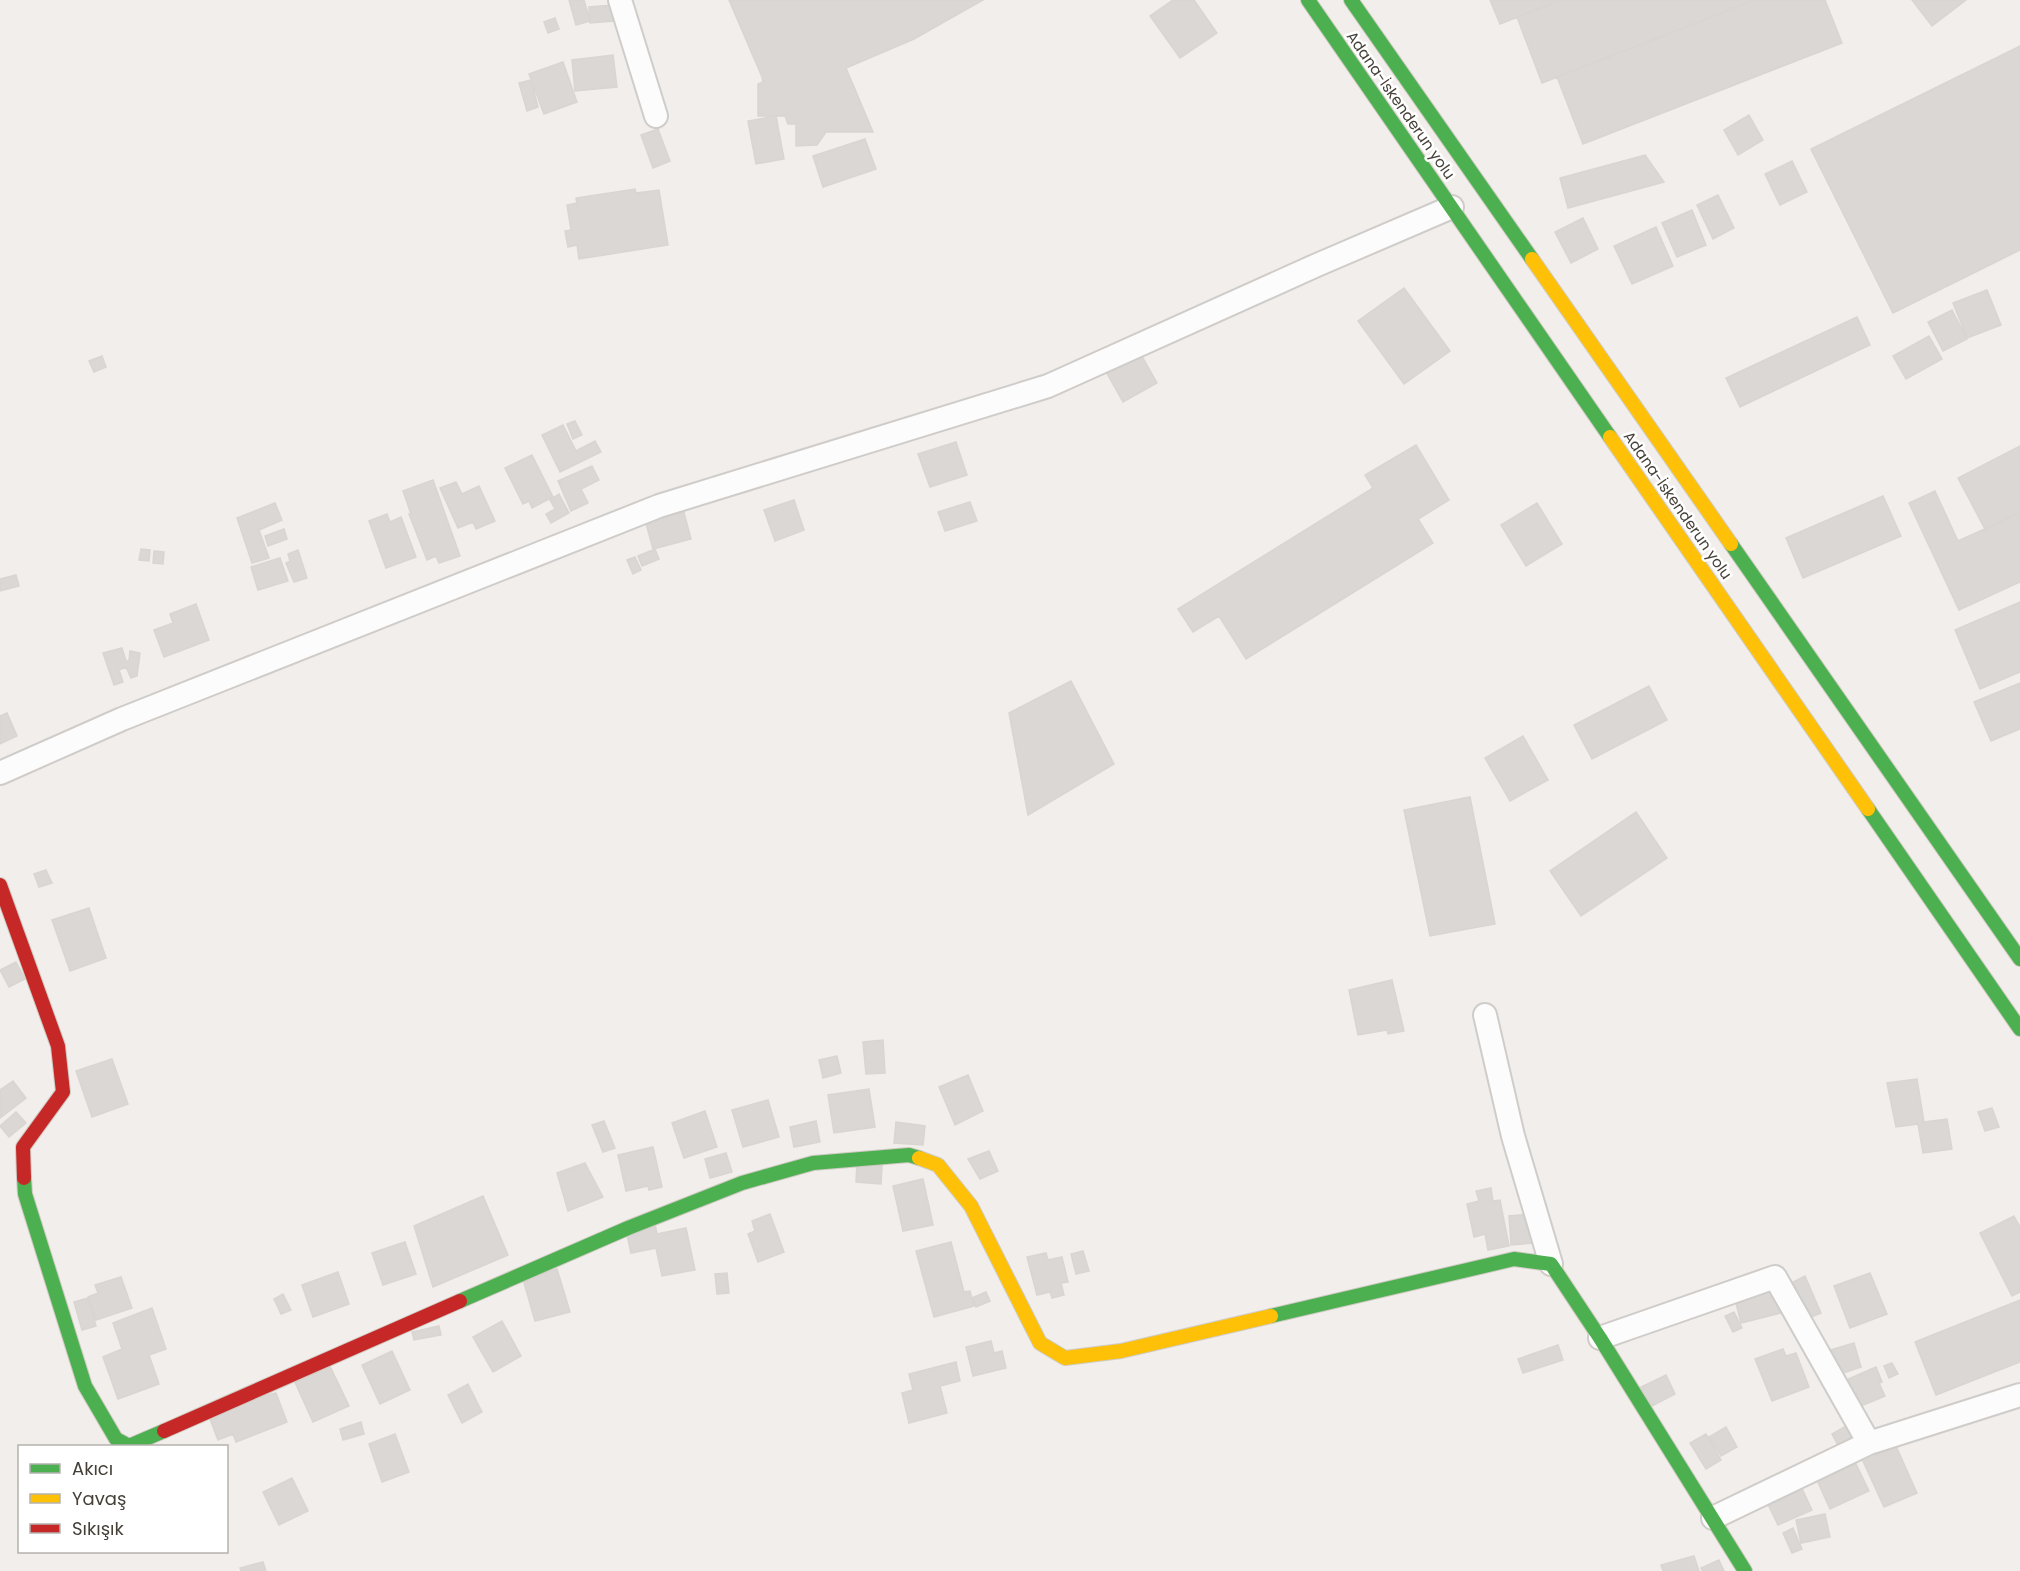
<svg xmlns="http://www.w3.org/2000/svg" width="2020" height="1571" viewBox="0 0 2020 1571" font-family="Poppins,sans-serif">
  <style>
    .building { fill: #dad7d4; stroke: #d9d5d1; stroke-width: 1.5 }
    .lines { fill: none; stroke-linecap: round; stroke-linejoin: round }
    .street-casing { stroke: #cfccc9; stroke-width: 26 }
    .fast-casing { stroke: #cfcac2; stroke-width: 16 }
    .slow-casing { stroke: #cfcac2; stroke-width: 16 }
    .jam-casing { stroke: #cfcac2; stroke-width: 16 }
    .street { stroke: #fdfcfc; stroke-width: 22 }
    .fast { stroke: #4caf50; stroke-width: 14 }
    .slow { stroke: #ffc107; stroke-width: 14 }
    .jam { stroke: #c62828; stroke-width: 14 }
    .labels { text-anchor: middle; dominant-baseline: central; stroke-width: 5; stroke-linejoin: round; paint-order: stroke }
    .street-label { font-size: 15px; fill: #464038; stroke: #fff }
  </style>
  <rect width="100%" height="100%" fill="#f1eeeb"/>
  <!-- building -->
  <path class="building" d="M569 0H584L590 21 576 25Z
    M729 0H983L914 39 846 68 873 132H826L817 145 796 146V124H788L785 116H758V84L763 82 762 77Z
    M1173 0H1194L1217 33 1180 58 1150 16Z
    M1490 0H1560L1500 24Z
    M1560 0H1755L1542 83 1517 17Z
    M1755 0H1825L1842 43 1583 144 1557 77Z
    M1912 0H1966L1932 26Z
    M613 5 614 21 590 23 589 7Z
    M555 18 559 29 548 33 544 22Z
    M2020 46V250L1893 313 1811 149Z
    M613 55 617 87 575 91 572 60Z
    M563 62 577 102 544 114 529 74Z
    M531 80 538 107 527 111 519 83Z
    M1749 115 1763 140 1738 155 1724 130Z
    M776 116 784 159 756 164 748 121Z
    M658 129 670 161 653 168 641 135Z
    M865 139 876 169 823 187 813 156Z
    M1645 155 1664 182 1568 208 1560 178Z
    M1792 161 1807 192 1780 205 1765 174Z
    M635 189 636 193 659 190 668 245 579 259 577 245 568 247 565 231 571 230 567 205 577 203 576 198Z
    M1718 195 1734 228 1713 239 1697 205Z
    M1692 210 1706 245 1677 257 1662 223Z
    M1583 218 1598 249 1571 263 1555 232Z
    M1656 227 1673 266 1632 284 1614 246Z
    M1404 288 1450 351 1404 384 1358 321Z
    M1987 290 2001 325 1967 338 1953 303Z
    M1952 310 1967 339 1943 351 1928 322Z
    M1857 317 1870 345 1740 407 1726 378Z
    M1929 336 1942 359 1906 379 1893 356Z
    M1138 349 1157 383 1123 402 1104 368Z
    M102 356 106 367 94 372 89 361Z
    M575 421 582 435 573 439 567 424Z
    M563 425 576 451 595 441 601 452 560 472 542 435Z
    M956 442 967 475 930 487 918 454Z
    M1416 445 1449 500 1418 519 1433 543 1246 659 1219 616 1193 632 1178 609 1373 488 1365 475Z
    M2020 446V513L1985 529 1958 478Z
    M532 455 553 497 532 508 529 501 523 504 505 468Z
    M592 466 599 480 581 489 588 503 571 511 558 481Z
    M433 480 460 556 439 563 436 556 427 560 409 514H411L403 491Z
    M456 482 462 494 479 486 495 521 476 529 473 522 458 528 440 488Z
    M1935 491 1958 541 2020 513V582L1959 610 1909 503Z
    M559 494 569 513 551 523 546 514 555 509 550 500Z
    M1883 496 1901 536 1803 578 1786 538Z
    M794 500 804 530 775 541 764 510Z
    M970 502 977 521 945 531 938 512Z
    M275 503 282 520 259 530 269 558 252 563 237 518Z
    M1537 503 1562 544 1526 566 1501 525Z
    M682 505 691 539 653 549 644 516Z
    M387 514 390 522 401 517 416 557 386 568 369 521Z
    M284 529 287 539 268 546 265 536Z
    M141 549 150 550 149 561 139 560Z
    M655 549 659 559 642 566 638 556Z
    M298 550 307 578 294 582 286 563 290 561 288 554Z
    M154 551 164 552 163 564 153 563Z
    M635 557 641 570 633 574 627 560Z
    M280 558 288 581 258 590 251 567Z
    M16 575 19 586 0 591V579Z
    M2020 602V672L1980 689 1955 630Z
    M196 604 209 640 164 657 154 630 173 623 170 614Z
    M122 648 126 661H129L130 651 140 653 137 676 131 678 126 667 119 670 123 682 114 685 103 653Z
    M1071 681 1114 764 1028 815 1009 713Z
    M2020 683V729L1991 741 1974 702Z
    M1649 686 1667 720 1592 759 1574 725Z
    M7 713 17 736 0 744V716Z
    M1523 736 1548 780 1510 801 1485 758Z
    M1470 797 1495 924 1430 936 1404 810Z
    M1636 812 1667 858 1581 916 1550 871Z
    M46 870 52 883 39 887 34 874Z
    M89 908 106 958 70 971 52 920Z
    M16 962 25 979 9 987 0 970Z
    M1392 980 1404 1031 1388 1034 1387 1030 1358 1035 1349 990Z
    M883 1040 885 1073 866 1074 863 1042Z
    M837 1056 841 1073 823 1078 819 1060Z
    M112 1059 128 1104 92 1117 76 1071Z
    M968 1075 983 1111 955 1125 939 1087Z
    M1917 1079 1924 1122 1947 1119 1952 1149 1923 1153 1918 1124 1896 1127 1887 1083Z
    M13 1081 26 1098 0 1118V1090Z
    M869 1089 875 1127 834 1133 828 1095Z
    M768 1100 779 1137 743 1147 732 1110Z
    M1992 1108 1999 1127 1985 1131 1978 1112Z
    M705 1111 717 1147 684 1158 672 1123Z
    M16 1112 26 1123 9 1137 0 1126Z
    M604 1121 615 1148 603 1152 592 1125Z
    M816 1121 820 1142 794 1147 790 1127Z
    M896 1122 925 1126 923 1145 894 1143Z
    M653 1147 662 1187 649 1190 648 1186 626 1191 618 1155Z
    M989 1151 998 1171 980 1179 968 1159Z
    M726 1153 732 1172 710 1178 705 1159Z
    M585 1163 603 1197 568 1211 557 1173Z
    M857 1163 882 1165 881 1184 856 1182Z
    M923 1179 933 1225 903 1231 893 1186Z
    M1491 1188 1493 1201 1500 1200 1509 1246 1488 1250 1485 1234 1474 1237 1467 1204 1479 1201 1476 1191Z
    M483 1196 508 1255 433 1287 414 1226Z
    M770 1214 784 1252 758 1262 748 1234 755 1231 752 1221Z
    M1532 1214 1534 1243 1511 1245 1509 1216Z
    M2014 1216 2020 1227V1292L2012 1296 1980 1233Z
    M655 1224 657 1234 686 1228 695 1270 662 1276 656 1248 631 1253 626 1230Z
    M405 1242 416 1274 383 1285 372 1253Z
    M951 1242 964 1292 970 1291 974 1306 934 1317 916 1251Z
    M1083 1251 1089 1271 1076 1274 1071 1254Z
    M1046 1253 1048 1260 1062 1257 1068 1282 1061 1283 1064 1295 1052 1298 1050 1292 1037 1295 1027 1257Z
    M557 1269 570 1312 535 1321 523 1279Z
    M338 1272 349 1304 313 1317 302 1285Z
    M727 1273 729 1293 717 1294 715 1274Z
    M1870 1273 1887 1314 1850 1328 1834 1286Z
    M1805 1276 1821 1313 1806 1319 1791 1283Z
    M121 1277 132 1308 96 1320 88 1297 98 1293 95 1285Z
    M1775 1289 1781 1313 1741 1323 1735 1299Z
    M986 1292 990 1301 976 1307 972 1298Z
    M283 1294 291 1310 281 1314 274 1299Z
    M88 1298 96 1326 82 1330 74 1302Z
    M2020 1300V1362L1936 1395 1915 1342Z
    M152 1308 166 1349 149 1355 159 1384 118 1399 103 1357 122 1349 113 1323Z
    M1734 1312 1742 1328 1733 1332 1725 1316Z
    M502 1321 521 1356 493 1372 473 1337Z
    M439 1326 441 1335 414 1340 412 1332Z
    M991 1341 994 1353 1002 1351 1006 1368 973 1376 966 1347Z
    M1854 1343 1861 1367 1834 1376 1827 1351Z
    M1558 1345 1563 1360 1523 1373 1518 1359Z
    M1783 1349 1786 1356 1796 1353 1809 1387 1772 1401 1755 1359Z
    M392 1351 410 1390 380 1404 362 1365Z
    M956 1362 960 1381 940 1386 947 1413 909 1423 902 1393 913 1390 909 1374Z
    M1892 1363 1898 1374 1889 1378 1884 1366Z
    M329 1364 349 1406 313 1422 294 1380Z
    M1876 1367 1882 1382 1879 1383 1885 1396 1856 1408 1844 1381Z
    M1666 1375 1675 1394 1650 1407 1641 1387Z
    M468 1384 482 1412 462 1423 448 1395Z
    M276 1393 287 1422 236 1442 233 1434 218 1440 207 1411Z
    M361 1422 364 1434 343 1440 340 1429Z
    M1846 1426 1856 1445 1842 1453 1832 1434Z
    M1726 1427 1737 1447 1721 1456 1709 1437Z
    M395 1434 409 1472 382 1482 369 1444Z
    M1706 1434 1721 1460 1706 1469 1690 1443Z
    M1896 1446 1917 1493 1884 1507 1863 1461Z
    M1855 1462 1869 1491 1830 1509 1817 1480Z
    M292 1478 308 1511 279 1525 263 1492Z
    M1799 1482 1812 1510 1778 1525 1765 1498Z
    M1825 1514 1830 1537 1801 1543 1796 1520Z
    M1793 1528 1802 1549 1792 1553 1783 1533Z
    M1694 1556 1699 1571H1663L1661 1565Z
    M1719 1560 1724 1571H1703L1701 1568Z
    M263 1562 266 1571H241L240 1568Z"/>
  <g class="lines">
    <!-- street casing -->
    <g class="street-casing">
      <path id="street" d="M620 0 656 116
        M0 773 122 719 659 506 1048 386 1317 265 1452 207
        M1485 1015 1513 1136 1551 1264
        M1600 1338 1775 1277 1869 1443 1713 1518
        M1869 1443 2020 1395"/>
    </g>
    <!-- fast casing -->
    <g class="fast-casing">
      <path id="fast" d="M1308 0 1610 437
        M1351 0 1532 259
        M1731 544 2020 959
        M1868 809 2020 1029
        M24 1178 25 1194 85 1386 116 1439 129 1446 164 1431
        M460 1301 628 1228 742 1183 813 1163 909 1155 919 1158
        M1271 1316 1514 1259 1551 1264 1600 1338 1745 1571"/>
    </g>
    <!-- slow casing -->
    <g class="slow-casing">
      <path id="slow" d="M1532 259 1731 544
        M1610 437 1868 809
        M919 1158 938 1165 971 1206 1040 1343 1065 1358 1121 1351 1271 1316"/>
    </g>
    <!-- jam casing -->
    <g class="jam-casing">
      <path id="jam" d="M0 885 58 1046 63 1092 23 1147 24 1178
        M164 1431 460 1301"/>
    </g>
    <!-- street -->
    <use href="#street" class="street"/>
    <!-- fast -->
    <use href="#fast" class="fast"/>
    <!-- slow -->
    <use href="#slow" class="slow"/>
    <!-- jam -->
    <use href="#jam" class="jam"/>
  </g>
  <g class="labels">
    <!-- street labels -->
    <g class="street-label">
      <text transform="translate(1401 105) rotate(55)">Adana-İskenderun yolu</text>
      <text transform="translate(1678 505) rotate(55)">Adana-İskenderun yolu</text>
    </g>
  </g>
  <!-- legend -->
  <rect x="18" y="1445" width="210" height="108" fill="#ffffff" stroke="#b5b3af" stroke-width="1.5"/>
  <rect x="30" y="1464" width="30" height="9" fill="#4caf50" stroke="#b5b3af" stroke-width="1.5"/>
  <text x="72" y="1475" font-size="18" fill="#464038">Akıcı</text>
  <rect x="30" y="1494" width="30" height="9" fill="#ffc107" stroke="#b5b3af" stroke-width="1.5"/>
  <text x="72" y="1505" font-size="18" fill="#464038">Yavaş</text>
  <rect x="30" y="1524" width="30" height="9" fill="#c62828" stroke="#b5b3af" stroke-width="1.5"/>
  <text x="72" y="1535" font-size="18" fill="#464038">Sıkışık</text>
</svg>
